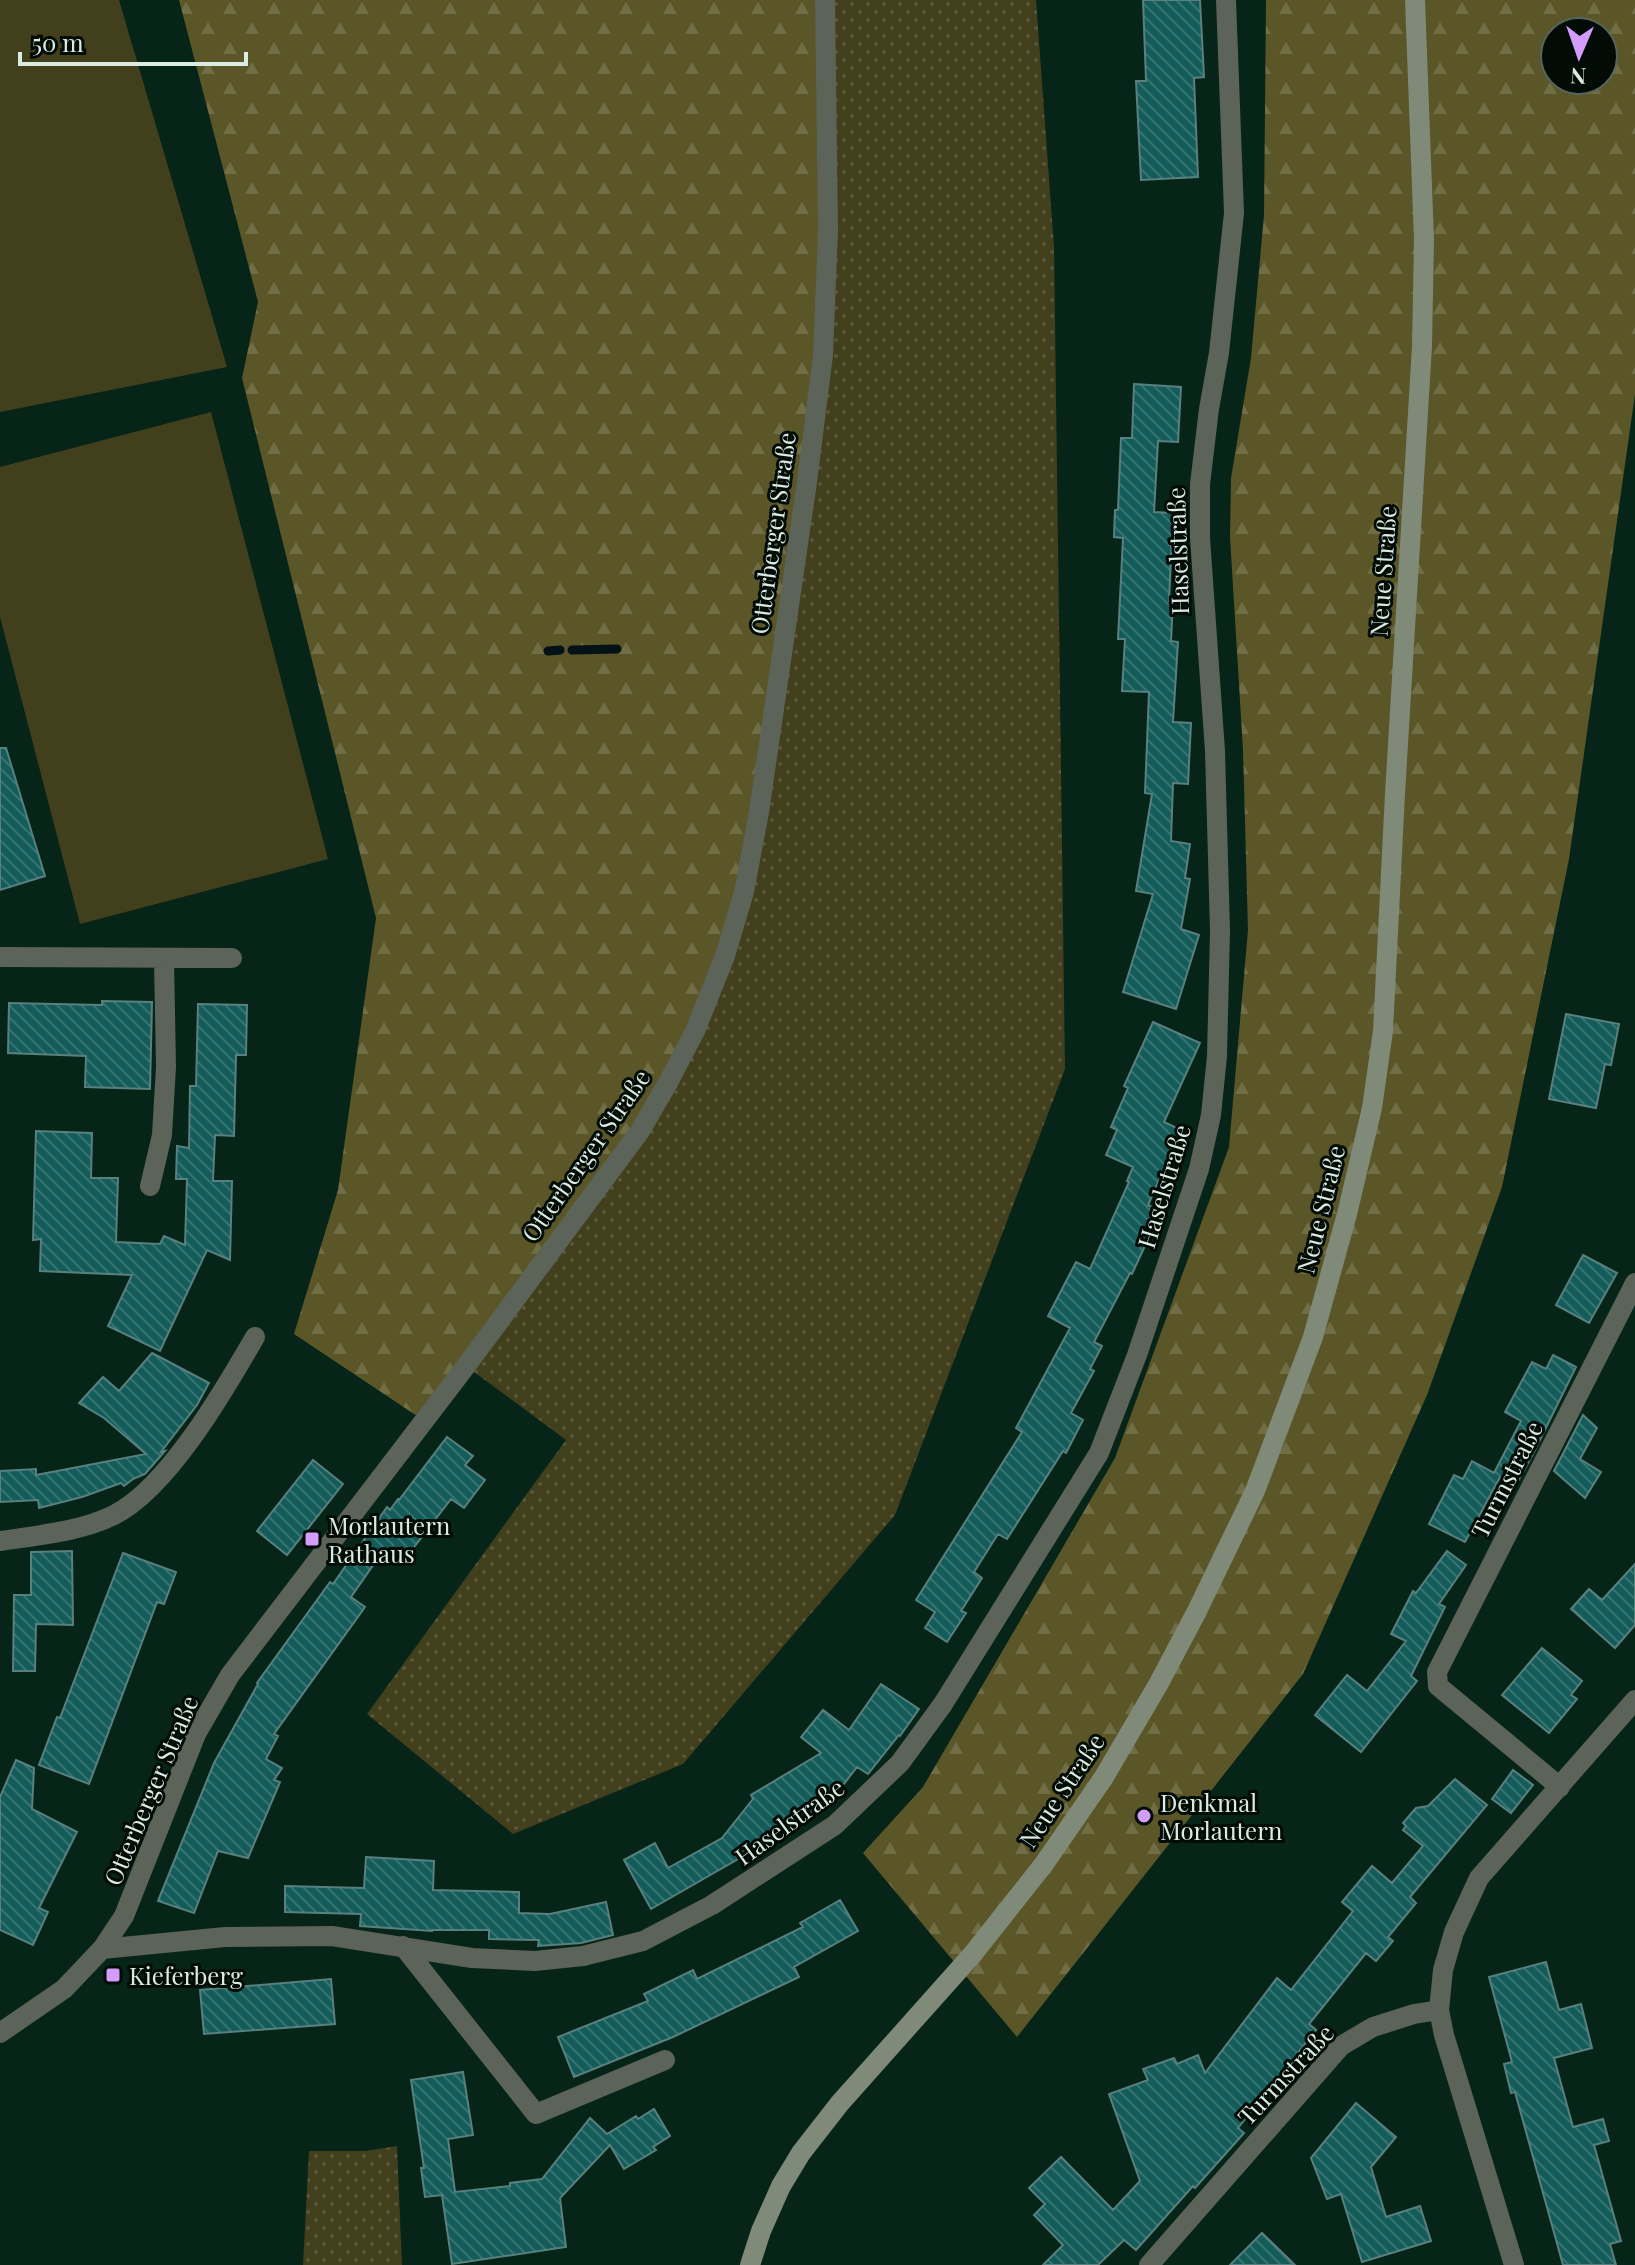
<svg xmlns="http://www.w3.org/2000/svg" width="1635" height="2265" viewBox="0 0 1635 2265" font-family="'Playfair Display',serif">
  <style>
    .grass { fill: url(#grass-dots) }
    .forest { fill: url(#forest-firs); fill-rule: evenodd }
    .pitch { fill: #423f1c }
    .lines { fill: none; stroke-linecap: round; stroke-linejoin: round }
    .stream { stroke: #021217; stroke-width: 9 }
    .building { fill: url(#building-back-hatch); stroke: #59807e; stroke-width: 2 }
    .minor { stroke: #5c6358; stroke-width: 20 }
    .tertiary { stroke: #5c6358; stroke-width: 20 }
    .secondary { stroke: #7f8a79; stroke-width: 20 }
    .poi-dot { fill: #d49cfc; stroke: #020b06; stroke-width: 3 }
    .labels { text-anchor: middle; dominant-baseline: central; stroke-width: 6; stroke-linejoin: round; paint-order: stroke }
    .street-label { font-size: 24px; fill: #daebe2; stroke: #020b06 }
    .poi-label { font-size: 24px; fill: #daebe2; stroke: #020b06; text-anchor: start }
  </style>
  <defs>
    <pattern id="grass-dots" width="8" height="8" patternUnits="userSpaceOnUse" patternTransform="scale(2)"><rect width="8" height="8" fill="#423f1c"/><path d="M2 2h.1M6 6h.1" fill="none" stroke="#5d5b3d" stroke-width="1.8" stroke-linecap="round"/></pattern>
    <pattern id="forest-firs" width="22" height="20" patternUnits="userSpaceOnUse" patternTransform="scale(2)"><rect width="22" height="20" fill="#5a5627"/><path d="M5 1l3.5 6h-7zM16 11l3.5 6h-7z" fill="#716e46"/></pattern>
    <pattern id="building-back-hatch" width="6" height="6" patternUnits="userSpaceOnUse" patternTransform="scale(2)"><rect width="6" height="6" fill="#135c5a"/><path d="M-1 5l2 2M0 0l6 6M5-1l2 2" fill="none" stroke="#357471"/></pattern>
  </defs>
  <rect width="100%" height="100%" fill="#062418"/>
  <!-- grass -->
  <path class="grass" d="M825 0H1036L1054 247 1065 1069 895 1515 683 1764 513 1834 367 1714 566 1440 466 1366Z
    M397 2146 402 2265H303L309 2151H365Z"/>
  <!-- forest -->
  <path class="forest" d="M179 0H825L823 355 744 892 669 1081 423 1420 294 1334 338 1190 376 918 242 378 258 302Z
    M1266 0H1635V394L1569 859 1502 1187 1427 1395 1303 1674 1017 2037 863 1853 923 1787 1115 1458 1229 1147 1248 930 1243 750 1230 537 1231 478 1251 358 1264 215ZM1555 32H1603V80H1555Z"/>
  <!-- pitch -->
  <path class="pitch" d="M0 0H119L227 367 0 412Z
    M211 412 328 859 80 924 0 617V467Z"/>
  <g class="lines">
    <!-- stream -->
    <path class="stream" d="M572 650 617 649
      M548 651 560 650"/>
  </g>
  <!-- building -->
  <path class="building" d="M1143 0H1200L1204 77 1194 78 1198 177 1141 180 1136 81H1146Z
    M1134 384 1181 387 1178 442 1158 441 1154 512 1173 513 1169 601H1173L1171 641 1178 642 1173 722 1191 723 1188 784 1173 783 1171 841 1190 844 1185 878 1190 879 1181 929 1199 935 1176 1009 1123 992 1153 894 1136 891 1152 794 1145 793 1149 692 1122 691 1125 639H1118L1123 538 1114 537 1115 510H1118L1121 438H1132Z
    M0 748H6L45 876 0 890Z
    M102 1001 152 1002 150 1089 85 1087 86 1056 8 1053 9 1003 102 1005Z
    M198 1004 247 1005 246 1055H236L234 1136 215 1135 213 1181H232L230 1260 207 1250 160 1351 108 1326 132 1275 40 1271 41 1239 33 1240 36 1131 92 1133 91 1178H118L116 1242 160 1244 164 1236 185 1245 187 1179H176L177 1146 189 1148 190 1086H196Z
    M1566 1014 1619 1024 1611 1065 1605 1064 1596 1108 1549 1099Z
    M1153 1022 1200 1043 1164 1122 1181 1130 1148 1205 1161 1211 1132 1274 1130 1273 1094 1342 1102 1346 1090 1369 1094 1371 1071 1413 1083 1420 1066 1453 1063 1451 1007 1539 998 1534 974 1572 982 1578 961 1611 966 1613 947 1642 925 1628 935 1612 916 1600 1022 1432 1016 1428 1070 1328 1048 1316 1076 1262 1090 1269 1129 1182 1127 1181 1133 1167 1106 1155 1117 1130 1111 1127 1128 1088 1124 1086Z
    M1583 1255 1617 1273 1589 1323 1556 1305Z
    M152 1353 209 1383 197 1405 161 1452 165 1451 145 1474 133 1479 124 1486 121 1483 82 1497 39 1508 38 1500 0 1502V1471L36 1469V1475L146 1454 104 1418 79 1403 103 1377 119 1391Z
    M1553 1355 1576 1367 1533 1454 1516 1485 1500 1477 1465 1542 1429 1524 1454 1475 1463 1479 1472 1461 1494 1473 1521 1421 1505 1412 1532 1362 1546 1369Z
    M1583 1415 1597 1428 1580 1459 1601 1472 1585 1498 1554 1471Z
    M447 1437 473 1456 465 1465 485 1480 464 1508 451 1499 401 1564 383 1551 351 1597 365 1607 274 1734 278 1736 266 1759 282 1768 274 1780 280 1782 248 1858 218 1851 194 1913 158 1901 214 1763 258 1684 257 1683 330 1582 333 1584 387 1507 390 1510 398 1499 399 1500Z
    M313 1460 343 1484 287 1555 257 1531Z
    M72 1551 73 1625 36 1624 35 1671H13L14 1595H31V1552Z
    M1447 1551 1466 1565 1439 1604 1445 1607 1411 1676 1417 1681 1361 1752 1315 1715 1347 1675 1367 1691 1406 1641 1391 1634 1413 1591 1416 1593Z
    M123 1553 176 1572 164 1604 157 1602 89 1784 39 1765 57 1717 60 1718Z
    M1635 1564V1625L1615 1648 1571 1609 1589 1589 1602 1600Z
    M1542 1648 1582 1681 1571 1695 1577 1699 1549 1733 1502 1695Z
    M881 1684 919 1709 900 1736 899 1735 868 1774 857 1767 830 1802 740 1856V1858L651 1909 624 1860 655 1843 668 1868 722 1838 753 1799 751 1795 821 1753 801 1737 823 1710 849 1730Z
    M16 1760 34 1768 32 1809 77 1832 39 1908 48 1912 33 1945 0 1930V1797Z
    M1513 1770 1533 1785 1511 1813 1492 1799Z
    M1455 1779 1487 1805 1410 1897 1416 1903 1388 1937 1393 1941 1376 1961 1366 1953 1309 2024 1316 2030 1238 2128 1244 2133 1195 2188 1193 2186 1136 2250 1124 2240 1098 2265H1043L1063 2245 1034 2215 1045 2204 1029 2188 1061 2157 1113 2210 1140 2181 1109 2094 1148 2080 1143 2069 1174 2058 1177 2064 1198 2055 1205 2073 1277 1978 1291 1990 1353 1911 1342 1902 1372 1866 1392 1883 1423 1846 1403 1830 1406 1826 1403 1823 1416 1808 1428 1806Z
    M366 1857 434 1861 433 1890 519 1892V1913L550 1914 606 1902 613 1935 581 1943 538 1946 539 1940 489 1939V1930H432V1931L360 1926 361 1914 285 1912V1886L364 1888Z
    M840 1900 858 1931 794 1967 799 1977 673 2037 574 2077 558 2037 648 2001 644 1994 693 1970 697 1979 803 1927 800 1923Z
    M1546 1962 1559 2010 1581 2004 1592 2048 1554 2058 1573 2127 1603 2119 1609 2141 1594 2145 1621 2241 1610 2244 1616 2265H1563L1515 2092 1511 2093 1504 2064 1512 2062 1489 1977Z
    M331 1979 335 2024 204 2034 200 1990Z
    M463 2072 473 2135 448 2139 455 2192 510 2186V2183L542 2179 590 2118 607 2134 636 2116 638 2119 654 2109 670 2136 653 2147 656 2150 624 2169 610 2145 560 2198 566 2247 452 2264 442 2195 425 2197 421 2168H424L411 2080Z
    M1356 2103 1396 2137 1371 2167 1386 2217 1420 2206 1431 2241 1362 2262 1341 2194 1327 2199 1311 2158Z
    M1262 2233 1295 2265H1230Z"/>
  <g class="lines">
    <!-- minor -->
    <path class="minor" d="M0 957 232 958
      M150 1186 162 1135 166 1067 164 959
      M0 1541C38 1535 80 1532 114 1515 168 1488 225 1389 255 1337
      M1560 1787 1438 1686 1437 1672 1635 1283
      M403 1946 536 2114 665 2060
      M102 1949 225 1937 332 1936 472 1958 535 1961 583 1956 643 1941 712 1905 835 1825 900 1763 943 1704 1099 1453 1137 1355 1199 1169 1211 1115 1217 1056 1220 931 1215 751 1200 538V484L1209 409 1219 353 1234 213 1226 0
      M1439 2010 1444 2035 1514 2265
      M1149 2265 1341 2046 1373 2027 1414 2014 1439 2010 1443 1970 1454 1932 1479 1878 1635 1700"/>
    <!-- tertiary -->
    <path class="tertiary" d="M0 2033 64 1989 102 1949 124 1916 196 1734 230 1675 466 1366 640 1131 669 1081 695 1031 725 956 744 892 759 812 807 482 823 355 828 231 825 0"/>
    <!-- secondary -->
    <path class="secondary" d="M750 2265 761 2231 781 2186 801 2153 840 2103 972 1955 1044 1864 1104 1777 1159 1683 1197 1611 1255 1491 1313 1337 1347 1214 1372 1108 1383 1031 1395 794 1422 346 1424 240 1415 0"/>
  </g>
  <!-- markers -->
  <g class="poi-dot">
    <rect x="304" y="1531" width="16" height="16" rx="4"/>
    <circle cx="1144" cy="1816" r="8"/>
    <rect x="105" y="1967" width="16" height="16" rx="4"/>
  </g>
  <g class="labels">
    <!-- street labels -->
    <g class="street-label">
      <text transform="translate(772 533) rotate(-82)">Otterberger Straße</text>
      <text transform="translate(1177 551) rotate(-92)">Haselstraße</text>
      <text transform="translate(1382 571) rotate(-86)">Neue Straße</text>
      <text transform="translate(585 1155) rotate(-55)">Otterberger Straße</text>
      <text transform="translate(1163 1186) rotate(-73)">Haselstraße</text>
      <text transform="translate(1320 1209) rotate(-76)">Neue Straße</text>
      <text transform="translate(1506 1479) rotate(-63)">Turmstraße</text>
      <text transform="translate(150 1790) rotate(-67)">Otterberger Straße</text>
      <text transform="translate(1061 1790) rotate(-56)">Neue Straße</text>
      <text transform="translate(789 1821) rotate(-36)">Haselstraße</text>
      <text transform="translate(1285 2074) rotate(-47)">Turmstraße</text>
    </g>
    <!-- poi labels -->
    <g class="poi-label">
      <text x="328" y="1525">Morlautern<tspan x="328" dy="28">Rathaus</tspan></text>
      <text x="1160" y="1802">Denkmal<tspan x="1160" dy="28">Morlautern</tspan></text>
      <text x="129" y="1975">Kieferberg</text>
    </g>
  </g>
  <!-- north arrow -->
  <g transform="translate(1579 56) rotate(182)"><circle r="38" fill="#020b06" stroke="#58655e" stroke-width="2"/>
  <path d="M0-6L14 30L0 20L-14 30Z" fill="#d49cfc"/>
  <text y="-12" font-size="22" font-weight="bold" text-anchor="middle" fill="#daebe2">N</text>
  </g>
  <!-- scale -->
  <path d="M20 52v12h226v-12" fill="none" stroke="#daebe2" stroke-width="4"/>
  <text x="32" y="52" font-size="24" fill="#daebe2" stroke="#020b06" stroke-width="6" paint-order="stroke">50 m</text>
</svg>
